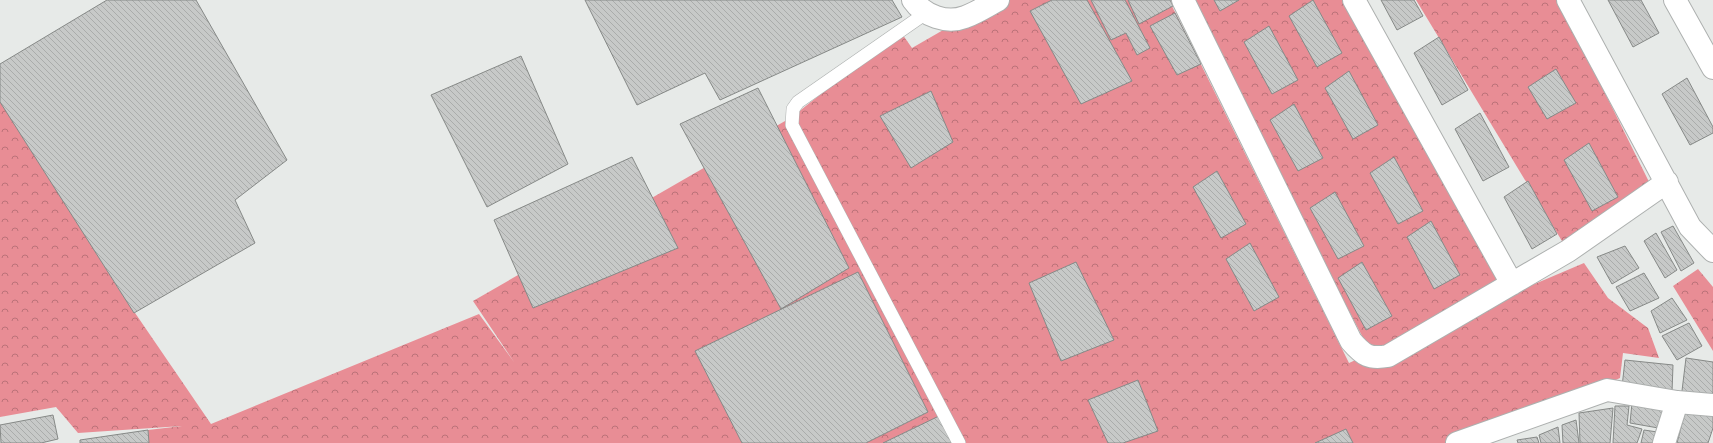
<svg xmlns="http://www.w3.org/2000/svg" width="1713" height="443" viewBox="0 0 1713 443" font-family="'Open Sans',sans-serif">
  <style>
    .forest { fill: url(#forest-crowns) }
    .building { fill: url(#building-back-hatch); stroke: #868987 }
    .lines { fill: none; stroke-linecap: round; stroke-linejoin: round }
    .lane-casing { stroke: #adb0af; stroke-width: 14 }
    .street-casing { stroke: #adb0af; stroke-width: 24 }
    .lane { stroke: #fff; stroke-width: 13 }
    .street { stroke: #fff; stroke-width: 22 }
  </style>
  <defs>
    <pattern id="forest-crowns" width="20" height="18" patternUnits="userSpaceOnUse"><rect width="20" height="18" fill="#e88d95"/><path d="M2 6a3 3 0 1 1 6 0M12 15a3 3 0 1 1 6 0" fill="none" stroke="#bb7279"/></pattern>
    <pattern id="building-back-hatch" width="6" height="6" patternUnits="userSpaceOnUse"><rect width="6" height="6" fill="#c7c9c8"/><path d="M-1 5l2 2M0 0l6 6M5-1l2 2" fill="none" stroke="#aaacab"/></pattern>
  </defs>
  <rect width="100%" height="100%" fill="#e7eae8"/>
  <!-- forest -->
  <path class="forest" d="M1004 0H1169L1349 363 1371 353 1186 0H1344L1502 289 1431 328 1584 263 1608 298 1648 328 1659 358 1623 353 1620 378 1474 443H149L148 430 182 426 78 433 56 407 0 417V99L118 288 211 424 479 314 514 362 473 301 792 117 900 31 912 48 964 18Z
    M1416 0H1559L1654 192 1568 251Z
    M1698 269 1713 287V351L1673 286Z"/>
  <!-- building -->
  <path class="building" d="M107 0H196L287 160 235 200 255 243 134 313 0 102V64Z
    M585 0H892L902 17 720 100 705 73 637 105Z
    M1052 0H1087L1132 81 1081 104 1030 11Z
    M1091 0H1125L1150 48 1137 55 1126 33 1111 40Z
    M1128 0H1170L1173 6 1139 24Z
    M1214 0H1239L1220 11Z
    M1313 0 1342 53 1317 67 1289 16Z
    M1381 0H1414L1423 16 1397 30Z
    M1608 0H1641L1659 33 1633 47Z
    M1175 13 1201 64 1177 75 1150 26Z
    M1269 26 1298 80 1272 94 1244 42Z
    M1439 37 1468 90 1442 105 1414 53Z
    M521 56 568 164 487 207 431 95Z
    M1556 69 1576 103 1547 119 1528 87Z
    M1349 71 1378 125 1353 139 1325 88Z
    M1687 78 1713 127V133L1690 145 1662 94Z
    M758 88 849 268 781 309 680 124Z
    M931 91 953 142 911 168 880 116Z
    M1294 104 1323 158 1298 171 1270 120Z
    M1480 113 1509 167 1483 181 1455 129Z
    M1589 143 1618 197 1592 211 1564 160Z
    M632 157 678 248 533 308 494 220Z
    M1394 157 1423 211 1398 224 1370 173Z
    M1217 171 1246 224 1221 238 1193 187Z
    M1528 181 1557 234 1532 249 1504 197Z
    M1335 192 1364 246 1338 259 1310 208Z
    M1431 221 1460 275 1434 289 1407 237Z
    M1673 226 1694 263 1681 271 1661 232Z
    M1656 233 1677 270 1665 278 1644 241Z
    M1250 243 1279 297 1254 311 1226 259Z
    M1625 246 1639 268 1612 284 1597 257Z
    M1076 262 1114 340 1061 361 1029 283Z
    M1362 262 1392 316 1366 330 1338 278Z
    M858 272 928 412 866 443H742L695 351Z
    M1644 273 1659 298 1630 311 1616 287Z
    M1672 298 1687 320 1660 333 1651 311Z
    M1689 323 1702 346 1677 360 1662 336Z
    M1686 358 1713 362V401L1681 399Z
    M1625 360 1673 365 1672 392 1622 387Z
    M1138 380 1158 431 1123 443H1108L1088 400Z
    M1632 403 1671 404 1664 429 1630 423Z
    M1615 406H1629L1627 425 1642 429 1637 443H1613Z
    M1613 408 1610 443H1580L1579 413Z
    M1686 408 1713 414V428L1708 443H1677Z
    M53 415 58 439 41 443H1L0 425Z
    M939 416 952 443H883Z
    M1576 420 1579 443H1563L1562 425Z
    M1558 427 1560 443H1541L1539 435Z
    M1346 429 1353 443H1315Z
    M148 430 149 443H80V440Z
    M1644 430 1664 433 1661 443H1641Z
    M1537 437 1539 443H1518L1517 440Z"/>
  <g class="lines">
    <!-- lane casing -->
    <g class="lane-casing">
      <path id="lane" d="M926 13 798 102 793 109 792 125 959 443"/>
    </g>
    <!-- street casing -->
    <g class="street-casing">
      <path id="street" d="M913 0C924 16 947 24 965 17 976 13 987 6 998 0
        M1183 0 1351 341C1364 356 1369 359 1388 356L1568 251 1667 182
        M1354 0 1512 284
        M1568 0 1690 227 1713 251
        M1675 0 1713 68
        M1457 443 1607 390 1677 402 1713 405
        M1664 443 1677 402"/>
    </g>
    <!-- lane -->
    <use href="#lane" class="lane"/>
    <!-- street -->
    <use href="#street" class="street"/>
  </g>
</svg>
